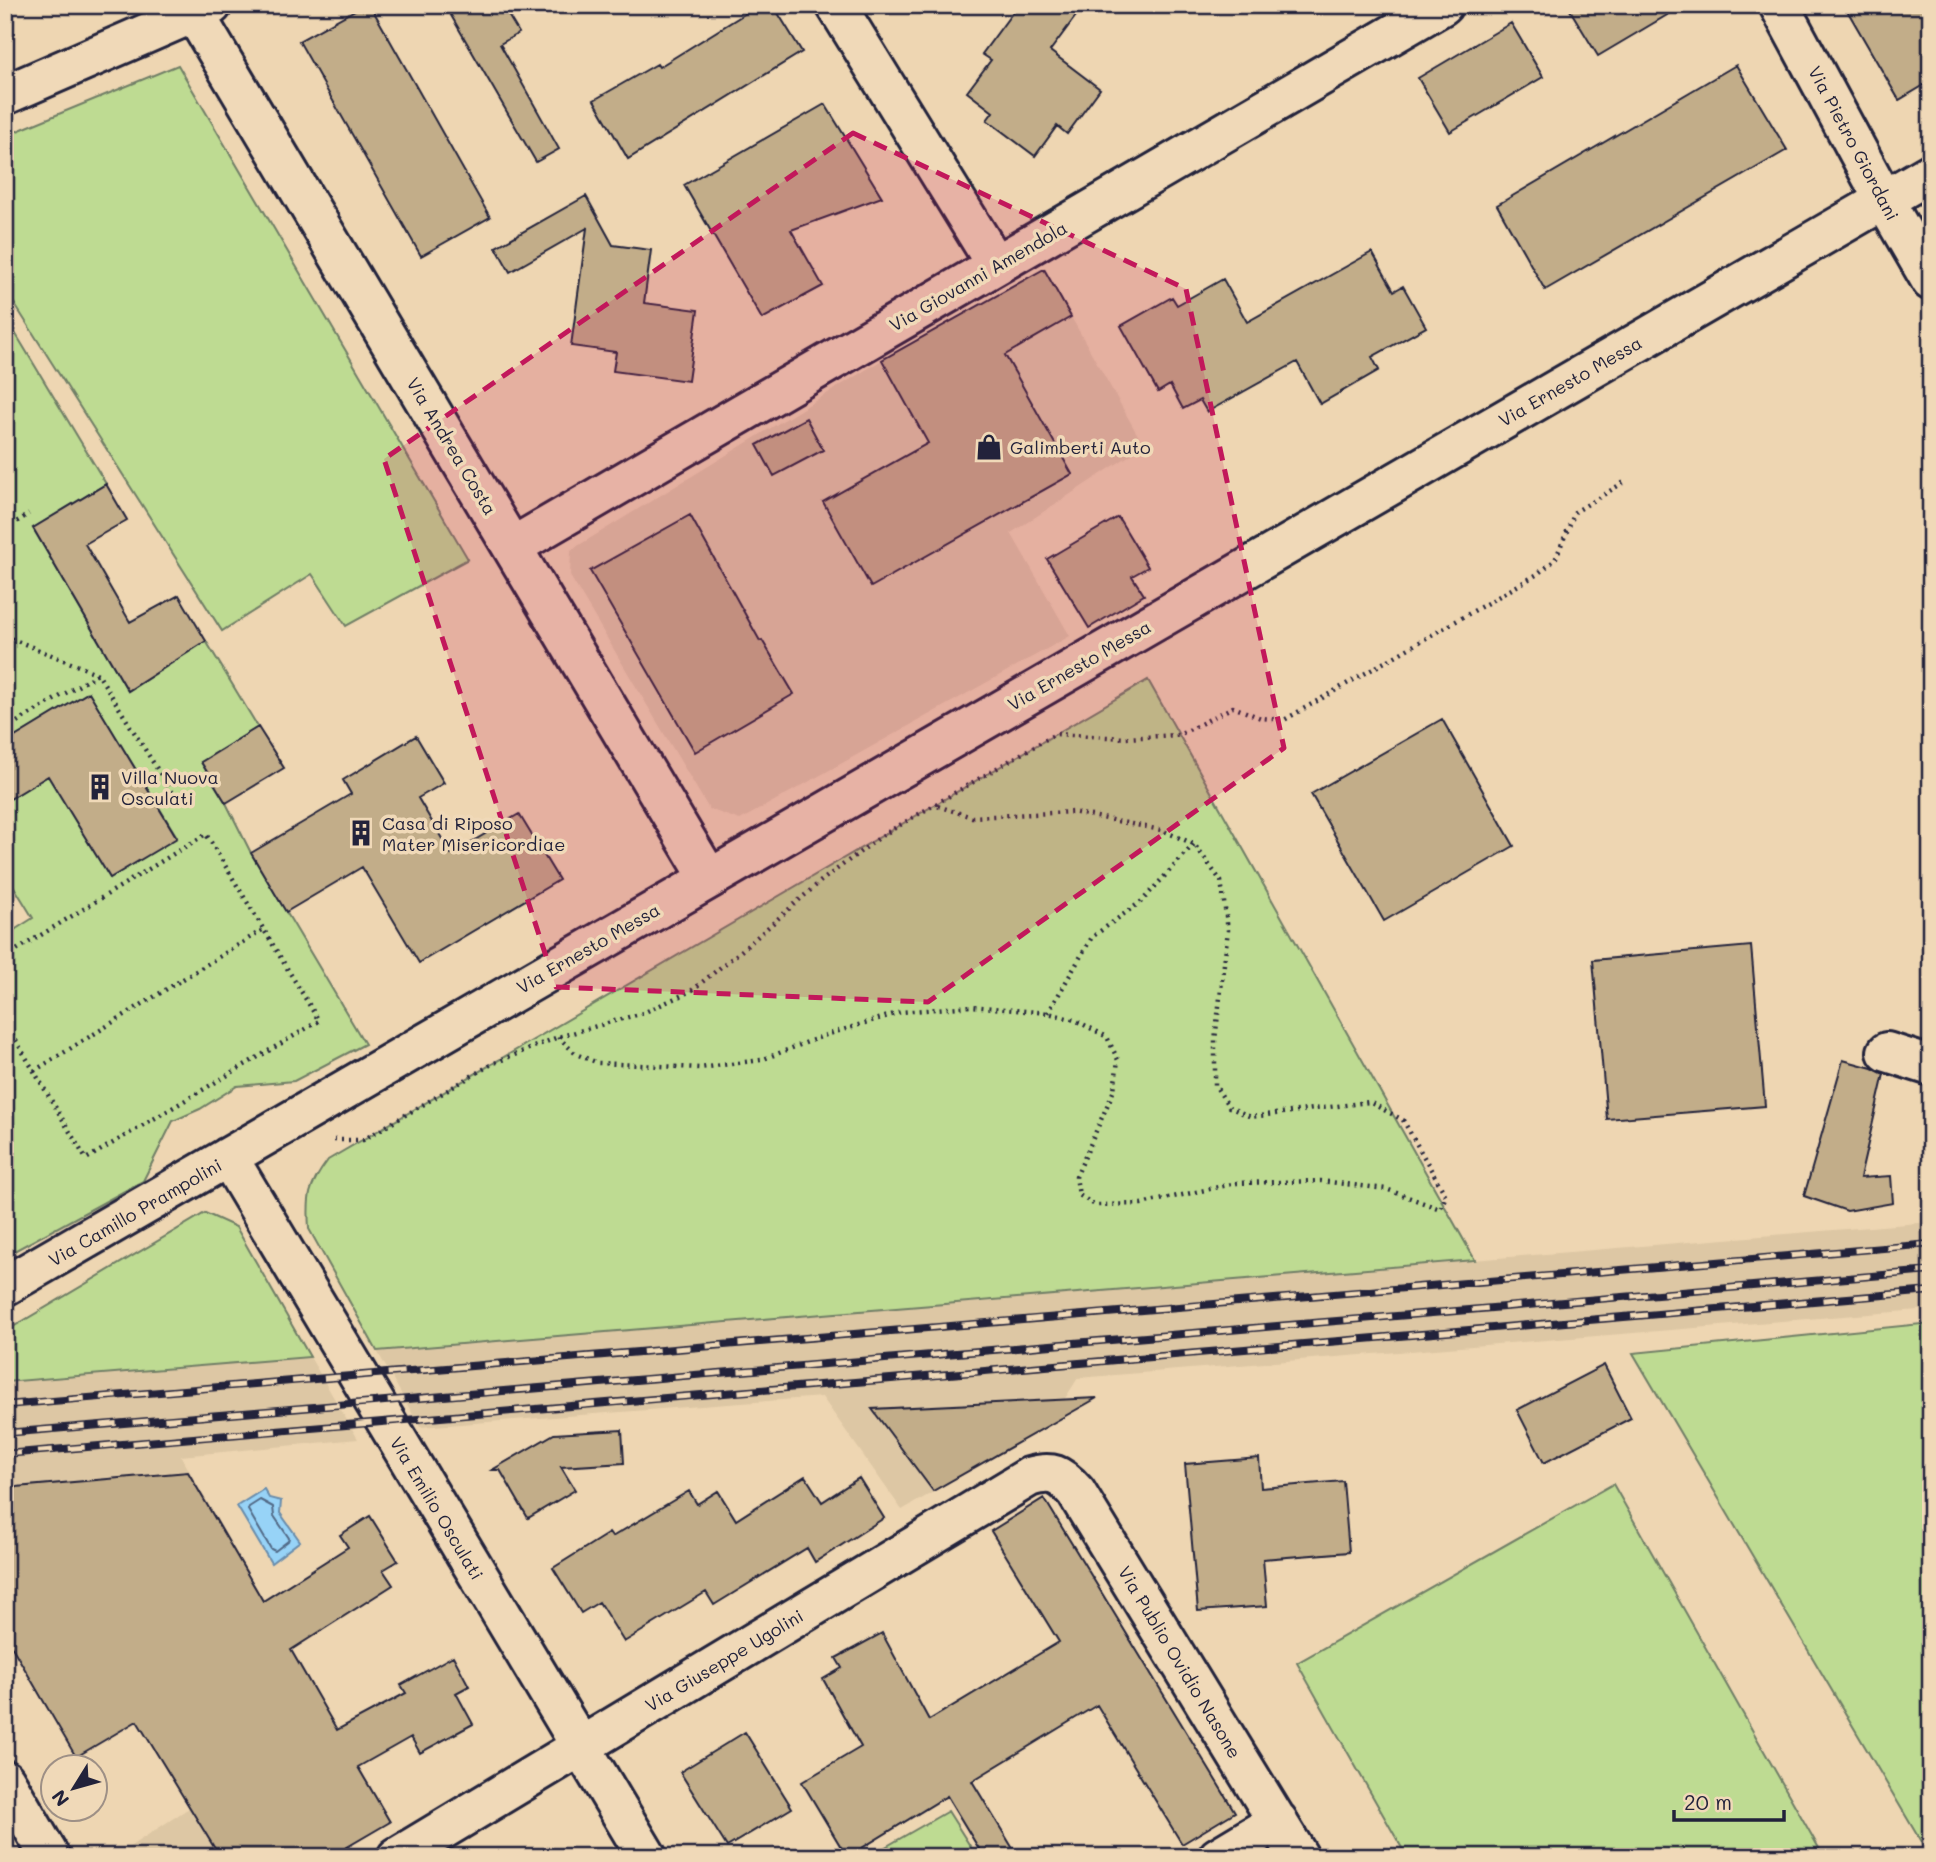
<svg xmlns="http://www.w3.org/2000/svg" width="1936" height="1862" viewBox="0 0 1936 1862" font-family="Mali,sans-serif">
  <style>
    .built { fill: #ddc7a4 }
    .green { fill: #bedb92; stroke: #707e66; stroke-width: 2 }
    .water { fill: #97d3f7; stroke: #688cac; stroke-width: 2 }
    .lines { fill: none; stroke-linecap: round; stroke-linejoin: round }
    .shore { stroke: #516986; stroke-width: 2 }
    .building { fill: #c2ad89; stroke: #22223b; stroke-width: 2 }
    .minor-casing { stroke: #22223b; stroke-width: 44 }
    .path { stroke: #22223b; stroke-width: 4.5; stroke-dasharray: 2 5; stroke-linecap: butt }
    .minor { stroke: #f0d9b8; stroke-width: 38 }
    .rail-casing { stroke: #22223b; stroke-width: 8 }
    .rail { stroke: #f0d9b8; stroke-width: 5; stroke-dasharray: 16; stroke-linecap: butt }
    .marked { fill: #c2185b; fill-opacity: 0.2; stroke: #c2185b; stroke-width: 5; stroke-dasharray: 14 9; stroke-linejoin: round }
    .labels { text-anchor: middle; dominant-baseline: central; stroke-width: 7; stroke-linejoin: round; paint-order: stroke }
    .street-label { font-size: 18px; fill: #22223b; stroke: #f0d9b8 }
    .poi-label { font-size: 18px; fill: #22223b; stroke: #f0d9b8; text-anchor: start }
  </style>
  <rect width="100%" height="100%" fill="#eed6b2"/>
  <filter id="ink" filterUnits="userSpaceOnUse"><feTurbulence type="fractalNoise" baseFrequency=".0143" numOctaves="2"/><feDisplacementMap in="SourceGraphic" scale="14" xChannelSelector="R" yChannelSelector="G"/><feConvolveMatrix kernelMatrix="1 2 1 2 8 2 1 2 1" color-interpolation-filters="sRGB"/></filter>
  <g filter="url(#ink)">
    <!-- built -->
    <path class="built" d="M1044 269 1144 446 1011 533 1070 636 740 820 709 809 570 576 571 550 882 360Z
      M1931 1222V1309L1078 1378 1064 1400 1071 1413 902 1510 822 1397 420 1427 377 1351Z
      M310 1357 358 1439 181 1456 390 1822 330 1857H114L189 1808 137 1721 5 1561V1382Z"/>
    <!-- green -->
    <path class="green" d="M178 65 468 559 346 626 312 574 222 631 5 289V136Z
      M5 316 106 484 33 528 128 691 206 641 258 727 201 762 226 803 251 853 365 1044 294 1081 237 1086 200 1109 173 1121 143 1181 5 1256V936L33 918 5 872V802L48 776 110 878 177 837 89 693 5 743Z
      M1148 680 1475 1260 377 1351 309 1229C307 1196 308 1187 328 1160Z
      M205 1213 236 1227 310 1357 5 1382V1330L11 1328Z
      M1931 1323V1857H1930L1633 1353Z
      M1613 1484 1824 1857H1407L1297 1663Z
      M948 1811 977 1857H868Z"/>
    <!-- water -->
    <path class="water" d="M264 1489 269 1498 281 1501 280 1513 300 1541 271 1563 237 1506Z"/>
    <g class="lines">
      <!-- shore -->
      <path class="shore" d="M260 1500 273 1507 274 1516 289 1538 288 1541 275 1551 271 1549 248 1510 249 1507Z"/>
    </g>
    <!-- building -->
    <path class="building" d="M364 5H370L490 217 421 256 299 41Z
      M445 5H502L519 33 500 44 559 149 536 162Z
      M759 5H773L802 52 628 159 594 100 657 64 659 67Z
      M1018 5H1084L1050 51 1100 89 1067 134 1057 126 1035 156 987 120 993 112 967 92 991 60 982 54Z
      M1567 5H1684L1598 56Z
      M1844 5H1931V81L1899 100Z
      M1511 23 1543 77 1450 132 1418 78Z
      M1736 65 1787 150 1545 290 1497 205Z
      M825 104 882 197 791 230 823 286 762 319 684 185Z
      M586 196 613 245 651 250 644 303 698 310 688 381 613 371 616 352 571 346 587 228 510 272 496 247Z
      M1372 252 1394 291 1403 286 1426 327 1372 357 1379 370 1320 404 1297 362 1207 412 1200 400 1183 409 1170 385 1158 392 1121 326 1172 297 1177 305 1223 279 1247 322Z
      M1044 269 1071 317 1005 355 1072 474 871 587 823 502 928 443 882 360Z
      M806 418 823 450 774 476 757 445Z
      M106 484 127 520 85 544 130 622 179 595 206 641 128 691 33 528Z
      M690 515 760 641 762 640 794 694 695 752 590 571Z
      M1118 517 1148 567 1132 576 1144 595 1089 628 1047 559Z
      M89 692 177 838 110 878 48 776 5 802V743Z
      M1442 719 1514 846 1384 921 1311 794Z
      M258 727 284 768 226 803 201 762Z
      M416 736 444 783 418 798 451 854 519 814 559 880 419 963 362 867 286 912 251 853 351 794 343 780Z
      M1751 946 1765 1106 1607 1119 1593 960Z
      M1843 1060 1872 1068 1884 1074 1860 1178 1891 1176 1893 1203 1847 1211 1804 1196Z
      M1604 1365 1631 1418 1544 1463 1517 1410Z
      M1097 1398 933 1491 872 1409Z
      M622 1430 624 1463 561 1467 575 1490 528 1518 500 1470H492L554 1434Z
      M1259 1458 1261 1488 1343 1481 1349 1552 1263 1559 1267 1606 1198 1611 1185 1464Z
      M188 1472 263 1601 348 1547 340 1535 370 1516 398 1561 383 1570 393 1585 291 1650 337 1730 406 1693 401 1685 453 1656 469 1686 456 1693 473 1724 420 1753 411 1737 358 1767 390 1822 330 1857H220L137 1721 76 1757 5 1635V1488Z
      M805 1476 822 1502 859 1478 884 1518 815 1562 807 1548 714 1605 706 1592 624 1642 599 1602 581 1613 553 1568 609 1533 612 1537 689 1491 697 1504 718 1491 736 1520Z
      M1044 1498 1235 1812 1182 1844 1097 1705 972 1781 1018 1857H984L947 1796 847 1857 802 1782 861 1747 823 1679 842 1668 836 1658 882 1633 929 1720 1059 1642 991 1531Z
      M745 1732 792 1808 727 1847 680 1772Z"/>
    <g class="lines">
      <!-- minor casing -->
      <g class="minor-casing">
        <path id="minor" d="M836 5 996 265
          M1779 5 1884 200 1931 281
          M194 13 709 878
          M5 95 212 5
          M512 547 1443 5
          M1887 1052 1931 1066
          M228 1157 647 1857
          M5 1286 1931 173
          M5 1780 50 1857
          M397 1857 1029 1477C1052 1470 1060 1474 1076 1492L1299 1857
          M1218 1857 1278 1821"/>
      </g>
      <!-- path -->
      <path class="path" d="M5 529 29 514
        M5 636 98 674 174 796
        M5 729 98 674
        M5 957 206 834 319 1021 86 1159 5 1022
        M1048 1013 1092 937 1142 901 1194 844
        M558 1037 576 1054 598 1063 700 1068 761 1060 826 1035 901 1012 971 1006 1048 1013 1075 1020 1107 1037 1118 1060 1114 1090 1076 1177 1079 1195 1095 1205 1141 1204 1237 1183 1321 1181 1386 1189 1440 1209 1446 1196 1403 1120 1369 1102 1251 1117 1229 1107 1215 1085V1040L1228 930 1221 881 1194 844 1161 830 1072 812 972 817 934 805
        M34 1071 264 929
        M334 1140H363L492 1064 558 1037 643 1013 691 991 741 951 821 881 883 835 1055 734 1125 738 1179 735 1233 707 1261 718 1284 720 1536 575 1555 560 1575 512 1626 481"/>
      <!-- minor -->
      <use href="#minor" class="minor"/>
      <!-- rail casing -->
      <g class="rail-casing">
        <path id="rail" d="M5 1405 1931 1244
          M5 1433 1931 1271
          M5 1454 1931 1291"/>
      </g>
      <!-- rail -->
      <use href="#rail" class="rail"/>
    </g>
  </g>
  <!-- marked area -->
  <path class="marked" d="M853 133 1186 289 1284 748 928 1002 556 987 384 459Z"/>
  <!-- icons -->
  <defs>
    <g id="shop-bare" transform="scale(2.1)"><path d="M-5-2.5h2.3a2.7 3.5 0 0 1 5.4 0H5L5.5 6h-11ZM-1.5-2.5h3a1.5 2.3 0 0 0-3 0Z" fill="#22223b" stroke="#f0d9b8" stroke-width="2.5" paint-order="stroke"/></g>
    <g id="building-bare" transform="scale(2.1)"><path d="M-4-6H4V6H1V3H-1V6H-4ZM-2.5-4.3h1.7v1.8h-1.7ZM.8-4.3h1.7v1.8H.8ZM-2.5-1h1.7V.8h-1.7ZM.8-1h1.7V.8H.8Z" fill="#22223b" stroke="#f0d9b8" stroke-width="2.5" paint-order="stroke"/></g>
  </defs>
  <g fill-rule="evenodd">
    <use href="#shop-bare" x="989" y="447"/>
    <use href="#building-bare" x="100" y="787"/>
    <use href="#building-bare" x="361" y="833"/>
  </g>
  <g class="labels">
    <!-- street labels -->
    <g class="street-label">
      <text transform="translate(1854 143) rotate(62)">Via Pietro Giordani</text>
      <text transform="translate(978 276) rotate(-30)">Via Giovanni Amendola</text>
      <text transform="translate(1570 381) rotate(-30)">Via Ernesto Messa</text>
      <text transform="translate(452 446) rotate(59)">Via Andrea Costa</text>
      <text transform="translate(1079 665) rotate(-30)">Via Ernesto Messa</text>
      <text transform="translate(588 948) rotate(-30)">Via Ernesto Messa</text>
      <text transform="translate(135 1212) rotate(-30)">Via Camillo Prampolini</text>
      <text transform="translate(437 1508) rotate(59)">Via Emilio Osculati</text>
      <text transform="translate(724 1660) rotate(-31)">Via Giuseppe Ugolini</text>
      <text transform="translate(1180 1662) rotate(59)">Via Publio Ovidio Nasone</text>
    </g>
    <!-- poi labels -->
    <g class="poi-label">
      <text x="1010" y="447">Galimberti Auto</text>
      <text x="121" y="777">Villa Nuova<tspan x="121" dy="21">Osculati</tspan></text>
      <text x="382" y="823">Casa di Riposo<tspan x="382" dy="21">Mater Misericordiae</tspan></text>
    </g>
  </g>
  <!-- margin -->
  <rect width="1936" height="1862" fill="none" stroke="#f0d9b8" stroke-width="28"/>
  <rect x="14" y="14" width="1908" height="1834" fill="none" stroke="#22223b" stroke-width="2.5" filter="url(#ink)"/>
  <!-- north arrow -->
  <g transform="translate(74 1788) rotate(233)"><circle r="33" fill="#f0d9b8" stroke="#9e9086" stroke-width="2"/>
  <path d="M0-5L12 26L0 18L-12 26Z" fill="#22223b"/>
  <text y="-10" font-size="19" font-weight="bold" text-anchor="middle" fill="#22223b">N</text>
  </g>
  <!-- scale -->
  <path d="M1674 1810v10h110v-10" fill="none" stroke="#22223b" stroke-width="3.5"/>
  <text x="1684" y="1810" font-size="21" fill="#22223b" stroke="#f0d9b8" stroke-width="5" paint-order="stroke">20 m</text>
</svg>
